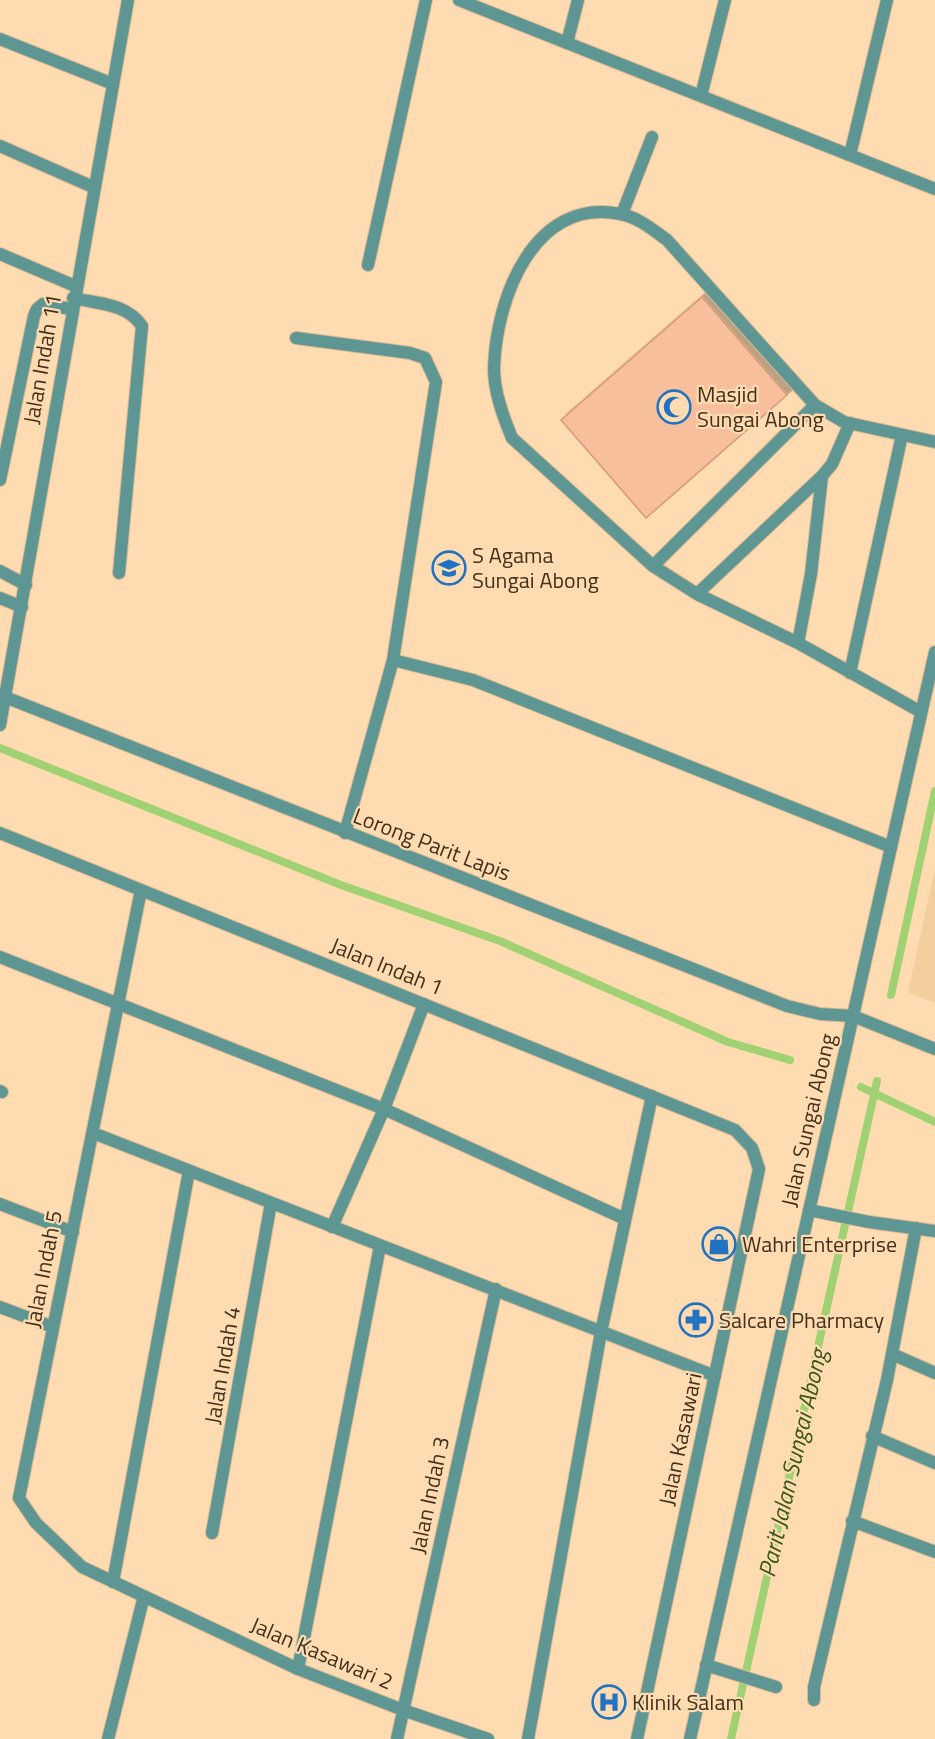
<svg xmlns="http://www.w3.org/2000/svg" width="935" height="1739" viewBox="0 0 935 1739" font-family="'Titillium Web',sans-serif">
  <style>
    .built { fill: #f4ce9f }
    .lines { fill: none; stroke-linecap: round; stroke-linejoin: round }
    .stream { stroke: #a0d274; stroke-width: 8 }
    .building { fill: #f8bf9d; stroke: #d59b79; stroke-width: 1.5; filter: url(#shadow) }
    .service-casing { stroke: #d8b993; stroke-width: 14 }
    .minor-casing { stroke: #d8b993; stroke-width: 14 }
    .tertiary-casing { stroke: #d8b993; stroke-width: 14 }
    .service { stroke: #5d9693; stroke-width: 12 }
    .minor { stroke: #5d9693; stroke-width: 12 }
    .tertiary { stroke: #5d9693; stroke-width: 12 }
    .labels { text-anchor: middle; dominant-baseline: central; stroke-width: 4.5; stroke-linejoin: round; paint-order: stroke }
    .street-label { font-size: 22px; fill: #42311c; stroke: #fedbb1 }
    .poi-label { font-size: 22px; fill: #42311c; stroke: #fedbb1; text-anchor: start }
    .water-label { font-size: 24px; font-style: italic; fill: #385717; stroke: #fedbb1 }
  </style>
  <defs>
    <filter id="shadow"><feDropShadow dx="5.5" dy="-5.5" stdDeviation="0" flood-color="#0004"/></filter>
  </defs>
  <rect width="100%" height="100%" fill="#fedbb1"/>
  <!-- built -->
  <path class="built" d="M935 869V1003L908 992Z"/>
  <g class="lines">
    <!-- stream -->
    <path class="stream" d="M0 748 341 885 500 941 728 1042 790 1060
      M891 995 935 791
      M861 1087 935 1122
      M731 1739 877 1081"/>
  </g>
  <!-- building -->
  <path class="building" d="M702 297 787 395 646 518 561 420Z"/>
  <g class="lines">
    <!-- service casing -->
    <g class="service-casing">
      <path id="service" d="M567 43 578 0
        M0 146 93 187
        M850 155 887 0
        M622 214 652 137
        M368 265 426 0
        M73 298C99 304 126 303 142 326L119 573
        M296 338 410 353 425 358 436 382 393 660
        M0 480 34 316 37 309 43 304 71 309
        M653 566 815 405
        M0 571 26 585
        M697 594 822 476 832 464 850 423
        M798 643 811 574 822 476
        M850 673 902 435
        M921 712 798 643 697 594 653 566 512 438C503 416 494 392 494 368 496 298 534 197 620 214 638 217 653 230 667 240L815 405 844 422 935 442
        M345 833 393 660 473 680 891 847
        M0 957 384 1109 625 1219
        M0 1204 73 1232
        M809 1210 869 1222 935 1231
        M332 1227 384 1109 424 1004
        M892 1354 935 1373
        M872 1436 935 1463
        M852 1521 935 1552
        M113 1582 189 1171
        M706 1665 776 1687
        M298 1669 380 1246
        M814 1700V1687L887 1380 916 1228
        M528 1739 601 1332 652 1096"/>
    </g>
    <!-- minor casing -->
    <g class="minor-casing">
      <path id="minor" d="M459 0 935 189
        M0 39 113 84
        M701 96 725 0
        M0 254 75 286
        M0 598 22 607
        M0 695 787 1006 820 1014 853 1016
        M0 725 128 0
        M0 833 735 1130 752 1148 759 1169 637 1739
        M141 890 19 1498 36 1523 82 1567 298 1669 403 1710 488 1739
        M0 1091 2 1092
        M93 1133 715 1376
        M0 1307 53 1327
        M212 1533 271 1203
        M108 1739 144 1596
        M397 1739 496 1289"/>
    </g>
    <!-- tertiary casing -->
    <g class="tertiary-casing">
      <path id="tertiary" d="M853 1016 935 1049
        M690 1739 935 652"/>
    </g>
    <!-- service -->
    <use href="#service" class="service"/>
    <!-- minor -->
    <use href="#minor" class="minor"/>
    <!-- tertiary -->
    <use href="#tertiary" class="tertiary"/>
  </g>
  <!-- icons -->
  <defs>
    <g id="mosque-ring" transform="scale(1.725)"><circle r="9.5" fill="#fedbb1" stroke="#2173c1" stroke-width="1.5"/><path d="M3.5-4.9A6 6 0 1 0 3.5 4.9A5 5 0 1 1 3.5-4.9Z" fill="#2173c1"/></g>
    <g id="school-ring" transform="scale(1.725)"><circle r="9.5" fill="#fedbb1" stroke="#2173c1" stroke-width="1.5"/><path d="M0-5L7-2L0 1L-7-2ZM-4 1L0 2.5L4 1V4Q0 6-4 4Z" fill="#2173c1"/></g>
    <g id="shop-ring" transform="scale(1.725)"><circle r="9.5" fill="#fedbb1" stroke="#2173c1" stroke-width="1.5"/><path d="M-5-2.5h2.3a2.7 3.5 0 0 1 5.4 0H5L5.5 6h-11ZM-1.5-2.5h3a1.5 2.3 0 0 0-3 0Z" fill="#2173c1"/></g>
    <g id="pharmacy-ring" transform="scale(1.725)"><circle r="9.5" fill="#fedbb1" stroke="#2173c1" stroke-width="1.5"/><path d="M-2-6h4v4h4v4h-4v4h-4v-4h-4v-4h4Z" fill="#2173c1"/></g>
    <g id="hospital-ring" transform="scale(1.725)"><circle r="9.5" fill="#fedbb1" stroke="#2173c1" stroke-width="1.5"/><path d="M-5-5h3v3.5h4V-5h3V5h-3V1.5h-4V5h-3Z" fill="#2173c1"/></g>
  </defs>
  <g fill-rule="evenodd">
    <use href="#mosque-ring" x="674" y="407"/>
    <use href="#school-ring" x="449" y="568"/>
    <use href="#shop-ring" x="719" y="1244"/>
    <use href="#pharmacy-ring" x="696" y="1320"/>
    <use href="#hospital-ring" x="609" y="1702"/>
  </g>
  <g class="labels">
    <!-- street labels -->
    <g class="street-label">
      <text transform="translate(42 359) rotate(-80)">Jalan Indah 11</text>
      <text transform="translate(432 844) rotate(21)">Lorong Parit Lapis</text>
      <text transform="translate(387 966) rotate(22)">Jalan Indah 1</text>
      <text transform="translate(808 1120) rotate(-77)">Jalan Sungai Abong</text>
      <text transform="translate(43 1269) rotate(-79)">Jalan Indah 5</text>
      <text transform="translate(222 1365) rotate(-80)">Jalan Indah 4</text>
      <text transform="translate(680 1439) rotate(-78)">Jalan Kasawari</text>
      <text transform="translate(429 1495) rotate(-78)">Jalan Indah 3</text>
      <text transform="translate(322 1653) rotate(23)">Jalan Kasawari 2</text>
    </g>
    <!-- poi labels -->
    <g class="poi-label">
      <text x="697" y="394">Masjid<tspan x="697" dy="25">Sungai Abong</tspan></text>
      <text x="472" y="555">S Agama<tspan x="472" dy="25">Sungai Abong</tspan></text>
      <text x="742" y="1244">Wahri Enterprise</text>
      <text x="719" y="1320">Salcare Pharmacy</text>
      <text x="632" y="1702">Klinik Salam</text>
    </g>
    <!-- water labels -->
    <g class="water-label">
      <text transform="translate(792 1463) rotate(-77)">Parit Jalan Sungai Abong</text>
    </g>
  </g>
</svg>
